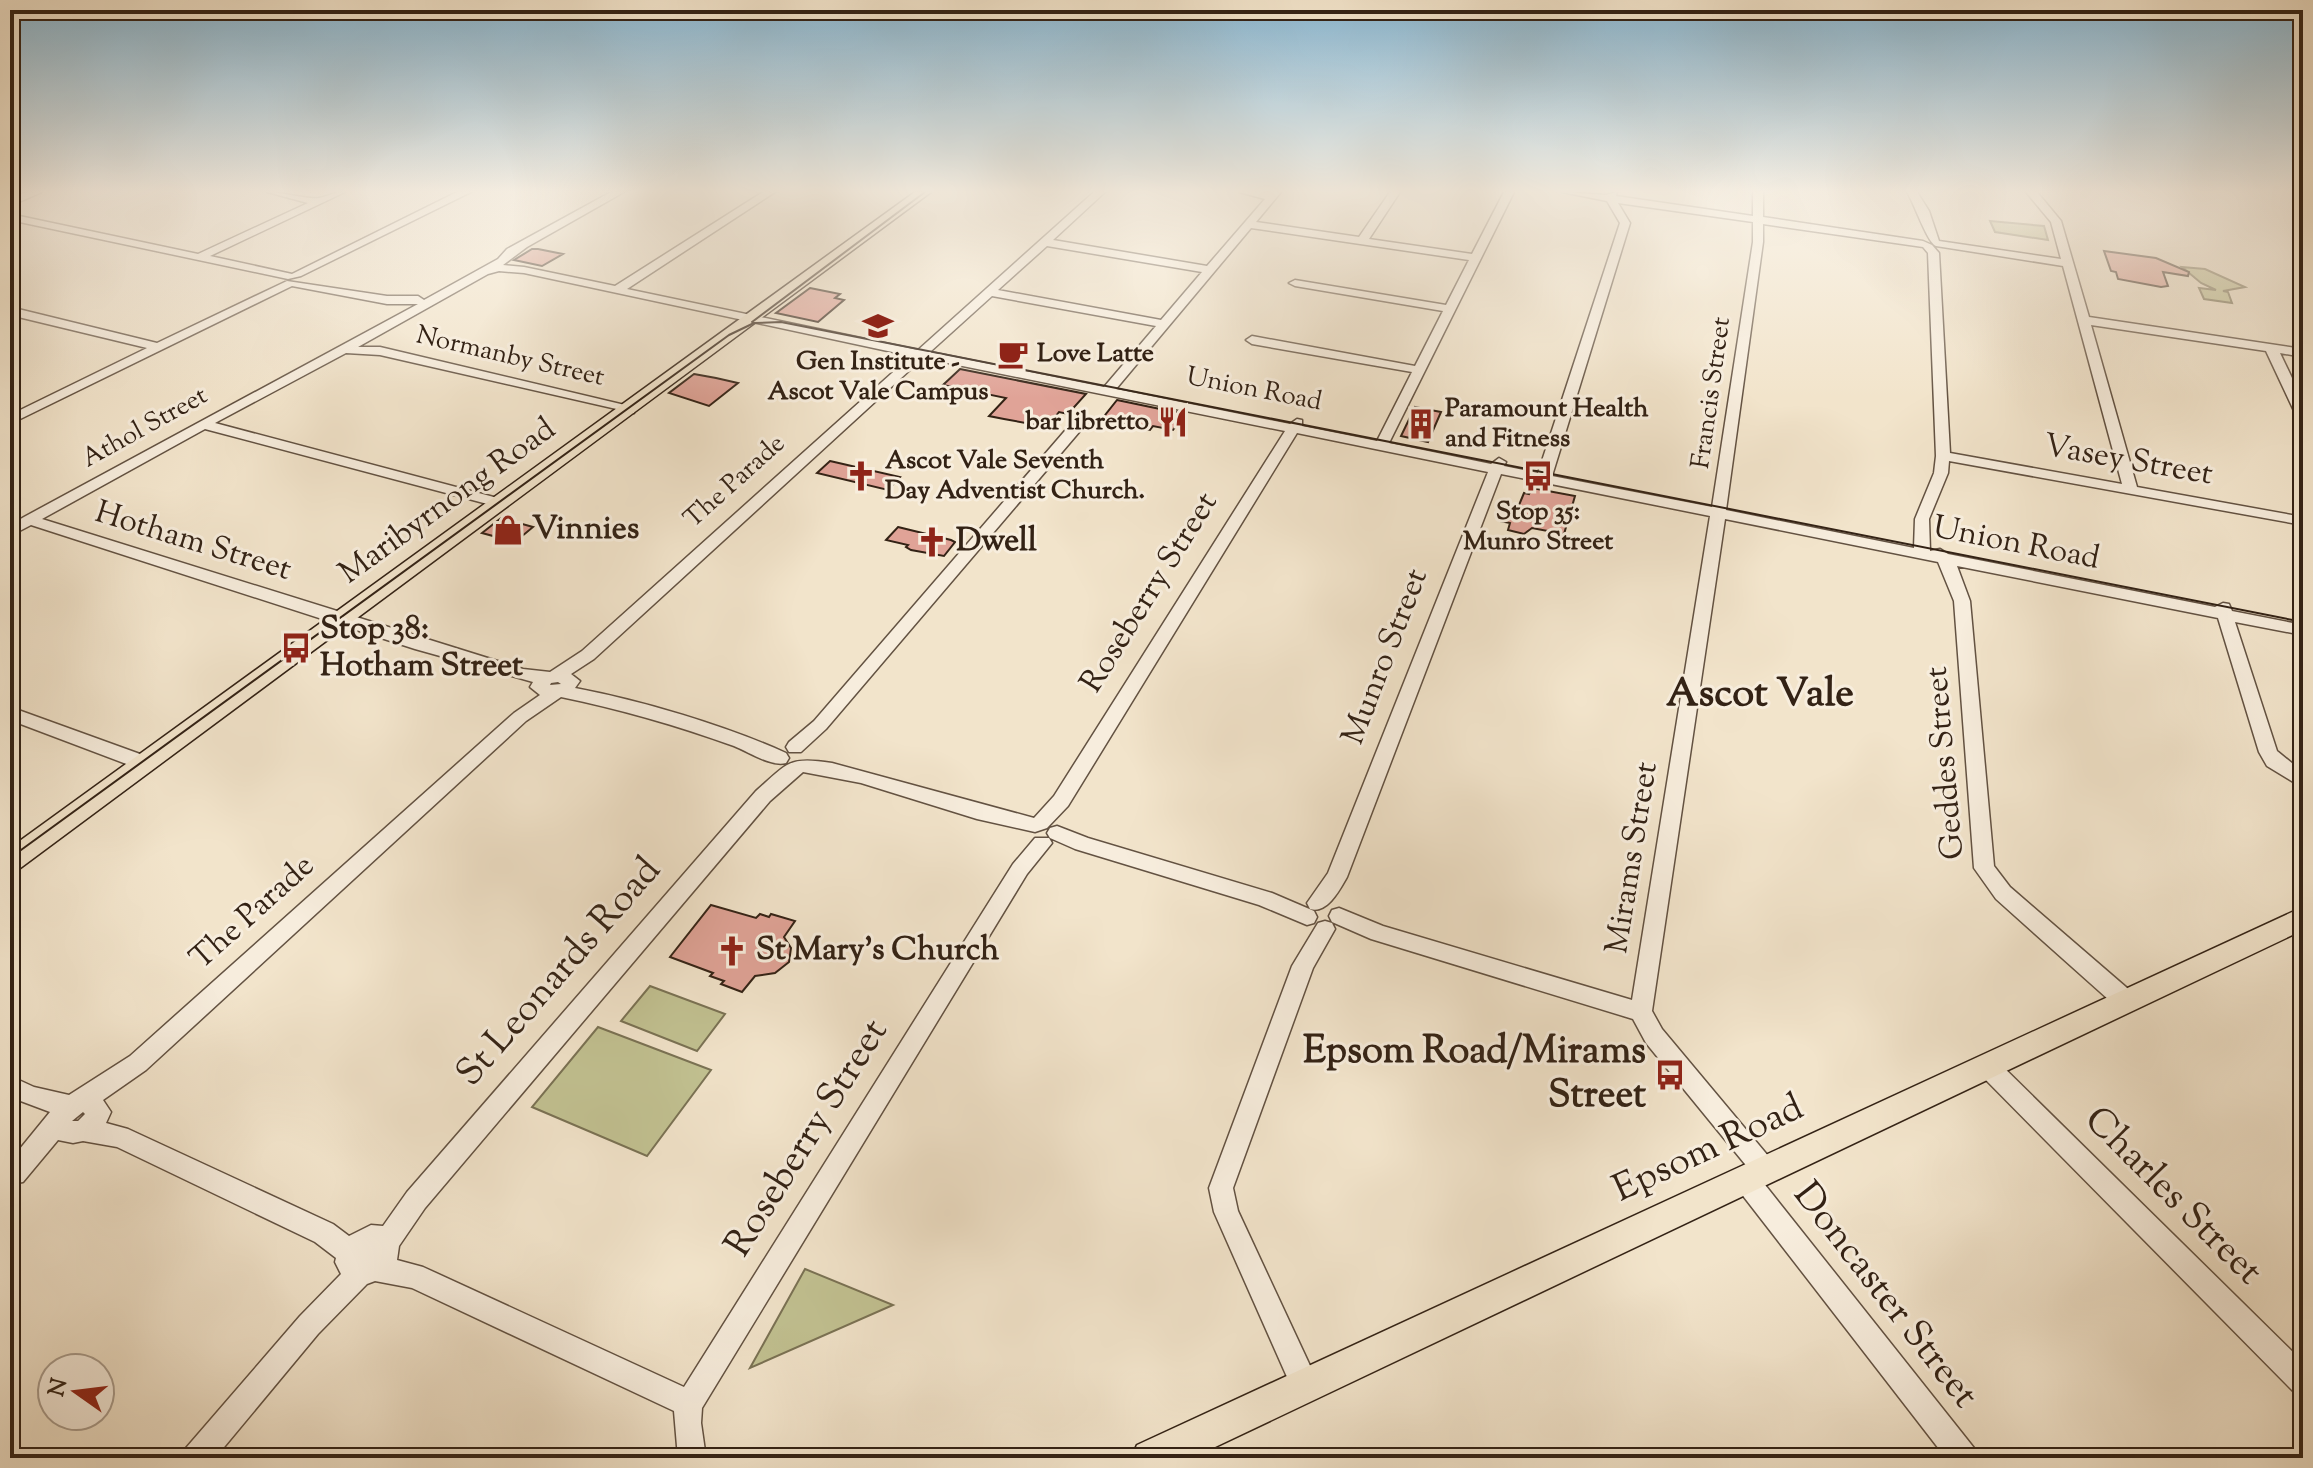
<svg xmlns="http://www.w3.org/2000/svg" width="2313" height="1468" viewBox="0 0 2313 1468" font-family="'Sorts Mill Goudy',serif">
  <style>
    .green { fill: #c2c292; stroke: #7a7254; stroke-width: 2 }
    .building { fill: #e0a397; stroke: #332215; stroke-width: 2 }
    .lines { fill: none; stroke-linecap: round; stroke-linejoin: round }
    .minor-casing { stroke: #635242; stroke-width: 3 }
    .major-casing { stroke: #332215; stroke-width: 3 }
    .minor { fill: #f7eddd; fill-rule: evenodd }
    .major { fill: #f2e4cb; fill-rule: evenodd }
    .tram { stroke: #332215; stroke-width: 2 }
    .labels { text-anchor: middle; dominant-baseline: central; stroke-width: 6; stroke-linejoin: round; paint-order: stroke }
    .far-poi-label { font-size: 26px; font-weight: bold; fill: #332215; stroke: #f7eddd; text-anchor: start }
    .far-street-label { font-size: 26px; fill: #332215; stroke: #f7eddd }
    .street-label { font-size: 32px; fill: #332215; stroke: #f7eddd }
    .poi-label { font-size: 32px; font-weight: bold; fill: #332215; stroke: #f7eddd; text-anchor: start }
    .near-street-label { font-size: 38px; fill: #332215; stroke: #f7eddd }
    .near-poi-label { font-size: 38px; font-weight: bold; fill: #332215; stroke: #f7eddd; text-anchor: end }
    .district-label { font-size: 40px; font-weight: bold; fill: #332215; stroke: #f7eddd }
  </style>
  <rect width="100%" height="100%" fill="#f2e4cb"/>
  <filter id="stains"><feTurbulence type="fractalNoise" baseFrequency=".0025" numOctaves="4"/><feColorMatrix values="0 0 0 0 .2 0 0 0 0 .09 0 0 0 0 .02 0 0 0 .5 -.17"/></filter>
  <radialGradient id="worn" r=".72"><stop offset=".6" stop-color="#630" stop-opacity="0"/><stop offset="1" stop-color="#630" stop-opacity=".3"/></radialGradient>
  <!-- green -->
  <path class="green" d="M1990 221 2044 226 2048 240 1995 232Z
    M2182 267 2205 269 2245 287 2223 291 2228 292 2232 303 2204 299 2199 288 2216 290 2201 283Z
    M650 986 725 1014 697 1051 621 1021Z
    M598 1027 711 1070 647 1156 532 1107Z
    M805 1269 893 1305 750 1368Z"/>
  <!-- building -->
  <path class="building" d="M532 249H538L563 254 542 266 514 260Z
    M2104 251 2156 258 2189 272 2188 276 2163 272 2168 286 2161 287 2118 279 2116 272 2111 271Z
    M810 288 840 294 835 298 844 300 818 322 776 313Z
    M960 369 1086 394 1068 414 1059 412 1047 427 1004 419 989 416 1006 398 943 385Z
    M694 374 716 378 738 383 709 406 669 393Z
    M1117 400 1184 414 1173 430 1153 426 1150 430 1102 419Z
    M1415 407 1441 412 1428 442 1401 436Z
    M830 461 900 477 888 490 817 473Z
    M1532 488 1575 496 1564 534 1532 528 1524 534 1508 530 1510 523 1500 521 1505 508 1517 510 1524 493 1529 494Z
    M501 518 533 527 515 542 482 533Z
    M898 527 951 540 955 542 944 556 911 550 906 547 908 545 886 540Z
    M711 905 756 918 760 914 769 917 771 914 795 921 784 937 791 948 789 962 775 973 755 976 742 992 721 984 724 981 710 976 713 973 670 957Z"/>
  <g class="lines">
    <!-- minor casing -->
    <g class="minor-casing">
      <path id="minor" d="M27 192H42L10 206V199Z
        M267 192C281 192 310 200 319 198 329 196 334 192 345 192L210 256 292 274 457 192H471L301 276 288 279 10 220V214L198 254 308 203Z
        M611 192H624L527 247 503 265 524 267 615 286 763 192H775L627 289 918 350 1094 192H1105L1053 240 1207 266 1265 199 1239 192H1281L1256 222 1359 237 1390 192H1400L1369 239 1472 254 1504 192H1514L1389 443 1491 464 1499 458 1506 462 1504 466 1538 473 1620 223 1607 201 1562 192 1606 195 1617 192 1616 196 1753 216V192H1763V217L1923 241 1932 245 1939 253 1950 453 2122 484 2063 266 1936 246C1927 242 1915 205 1907 192H1917L1929 211 1939 241 2061 259 2051 222 2026 192H2037L2061 221 2089 317 2303 349V357L2280 353 2303 401V419L2296 415 2266 351 2091 325 2137 487 2303 517V525L1949 461 1948 473 1929 519 1930 551 1940 549 1948 554 2215 607 2223 603 2229 604 2232 611 2303 625V635L2235 622 2277 751 2303 772V788L2267 766 2259 752 2218 618 1957 566 1970 601 1994 866 2010 887 2134 994 2137 1001 2134 1008 2126 1010 2118 1008 1996 899 1974 868 1954 601 1938 562 1725 519 1652 1011 1662 1029 1774 1163 1777 1171 1774 1179 1762 1181 1974 1448 1978 1458H1946L1737 1188 1734 1180 1737 1172 1749 1169 1646 1043 1633 1019 1371 939 1332 922 1329 916 1332 910 1339 908 1383 926 1632 1000 1710 516 1501 474 1347 877C1339 891 1327 914 1310 909L1307 903 1328 873 1488 472 1297 433 1068 806 1047 828 1035 832 977 819 861 783 803 772 770 801 425 1208 399 1246 397 1260 423 1267 684 1387 1013 864 1035 838H1049L1052 843 1027 874 702 1408 701 1423 706 1458H678L674 1411 412 1288 375 1281 367 1284 318 1334 215 1458H182L186 1448 300 1316 341 1274 335 1262 336 1258 315 1242 117 1147 83 1141 73 1143 58 1140 23 1182 10 1184V1161L50 1112 10 1097V1076L34 1087 69 1095 130 1056 514 713 540 695 530 687 533 682 415 649 31 525 10 536V525L24 517 418 304H387L292 286 10 424V415L147 348 10 315V307L157 343 287 281 387 296H418L424 300 498 259 507 249ZM1618 203 1753 222V242L1712 507 1552 476 1630 223ZM1763 224 1923 247 1928 253 1936 456 1934 473 1915 519 1914 548 1726 510 1763 242ZM1251 228 1469 260 1446 305 1295 280 1289 283 1295 286 1443 311 1415 366 1252 336 1246 340 1252 344 1412 372 1377 441 1302 426V420L1297 419 1290 424 1116 389ZM1047 246 1202 272 1161 320 998 290ZM499 271 524 273 911 356 582 651 550 672 523 669 42 519 205 429 495 506H505V500L215 423 346 353 380 355 634 413V407L629 406 380 347H358L488 274ZM992 296 1156 326 1104 387 930 352ZM923 358 1285 431 1054 796 1034 818 832 763C788 756 788 763 756 791L407 1192 383 1226 371 1225 349 1236 333 1224 128 1129 106 1123 111 1112 103 1100 146 1070 526 721 561 697C620 709 678 726 734 746 749 752 771 767 786 763L789 758 786 753C724 725 643 701 575 688L580 681 571 674 594 659ZM558 682 561 684 550 685 551 683ZM83 1112 85 1114 78 1121H72Z
        M1081 417 1088 421 1086 424 826 729 801 752H789L786 747 789 742 814 721 1076 418Z
        M10 707 151 758 153 763 151 768H137L10 720Z
        M1057 826 1088 838 1272 893 1314 911 1317 917 1314 923 1307 925 1259 905 1075 849 1050 838 1047 833 1050 828Z
        M1325 921 1332 923 1335 929 1313 968 1233 1188 1238 1211 1319 1385 1315 1395 1305 1399 1295 1395 1214 1212 1209 1188 1292 966 1318 923Z
        M1987 1056 1995 1059 2303 1362V1395L2293 1391 1979 1073 1976 1066 1979 1059Z"/>
    </g>
    <!-- major casing -->
    <g class="major-casing">
      <path id="major" d="M915 192H931L19 869 10 872V848Z
        M2303 907V930L1192 1458H1131L1137 1445Z"/>
    </g>
    <!-- minor -->
    <use href="#minor" class="minor"/>
    <!-- major -->
    <use href="#major" class="major"/>
    <!-- tram -->
    <path class="tram" d="M752 322 925 192
      M10 858 729 335 754 323 781 322 2303 622"/>
  </g>
  <!-- sky -->
  <linearGradient id="sky" x2="0" y2="1"><stop stop-color="#89b8d4"/><stop offset="0.48" stop-color="#f9f3e8"/><stop offset="1" stop-color="#f9f3e8" stop-opacity="0"/></linearGradient>
  <rect width="2313" height="398" fill="url(#sky)"/>
  <!-- icons -->
  <defs>
    <g id="university-bare" transform="scale(2.4)"><path d="M0-5L7-2L0 1L-7-2ZM-4 1L0 2.5L4 1V4Q0 6-4 4Z" fill="#8f2418" stroke="#f7eddd" stroke-width="2.5" paint-order="stroke"/></g>
    <g id="cafe-bare" transform="scale(2.4)"><path d="M-5.5-4.5H6V0H3Q3 3.5 0 3.5H-2.5Q-5.5 3.5-5.5 0ZM3-3.2v2h1.7v-2ZM-6 4.5H4V6H-6Z" fill="#8f2418" stroke="#f7eddd" stroke-width="2.5" paint-order="stroke"/></g>
    <g id="restaurant-bare" transform="scale(2.4)"><path d="M-5-6h1v4h1v-4h1v4h1v-4h1v5L-1.5 .5V6h-2V.5L-5-1ZM5-6V6H3V1.5H1.5Q1.5-4 5-6Z" fill="#8f2418" stroke="#f7eddd" stroke-width="2.5" paint-order="stroke"/></g>
    <g id="building-bare" transform="scale(2.4)"><path d="M-4-6H4V6H1V3H-1V6H-4ZM-2.5-4.3h1.7v1.8h-1.7ZM.8-4.3h1.7v1.8H.8ZM-2.5-1h1.7V.8h-1.7ZM.8-1h1.7V.8H.8Z" fill="#8f2418" stroke="#f7eddd" stroke-width="2.5" paint-order="stroke"/></g>
    <g id="church-bare" transform="scale(2.4)"><path d="M-1.2-6h2.4v3.5h3.3v2.4h-3.3V6h-2.4V-.1h-3.3v-2.4h3.3Z" fill="#8f2418" stroke="#f7eddd" stroke-width="2.5" paint-order="stroke"/></g>
    <g id="bus-bare" transform="scale(2.4)"><path d="M-5-6H5V4H4V6H2V4H-2V6H-4V4H-5ZM-3.5-4V0h7V-4ZM-3.5 1.2v1.5H-2V1.2ZM2 1.2v1.5H3.5V1.2Z" fill="#8f2418" stroke="#f7eddd" stroke-width="2.5" paint-order="stroke"/></g>
    <g id="shop-bare" transform="scale(2.4)"><path d="M-5-2.5h2.3a2.7 3.5 0 0 1 5.4 0H5L5.5 6h-11ZM-1.5-2.5h3a1.5 2.3 0 0 0-3 0Z" fill="#8f2418" stroke="#f7eddd" stroke-width="2.5" paint-order="stroke"/></g>
  </defs>
  <g fill-rule="evenodd">
    <use href="#university-bare" x="878" y="326"/>
    <use href="#cafe-bare" x="1013" y="354"/>
    <use href="#restaurant-bare" x="1173" y="422"/>
    <use href="#building-bare" x="1421" y="424"/>
    <use href="#church-bare" x="861" y="476"/>
    <use href="#bus-bare" x="1538" y="476"/>
    <use href="#shop-bare" x="508" y="530"/>
    <use href="#church-bare" x="932" y="542"/>
    <use href="#bus-bare" x="296" y="648"/>
    <use href="#church-bare" x="732" y="951"/>
    <use href="#bus-bare" x="1670" y="1075"/>
  </g>
  <g class="labels">
    <!-- far-poi labels -->
    <g class="far-poi-label">
      <text x="1037" y="354">Love Latte</text>
      <text x="878" y="362" text-anchor="middle">Gen Institute -<tspan x="878" dy="30">Ascot Vale Campus</tspan></text>
      <text x="1445" y="409">Paramount Health<tspan x="1445" dy="30">and Fitness</tspan></text>
      <text x="1149" y="422" text-anchor="end">bar libretto</text>
      <text x="885" y="461">Ascot Vale Seventh<tspan x="885" dy="30">Day Adventist Church.</tspan></text>
      <text x="1538" y="512" text-anchor="middle">Stop 35:<tspan x="1538" dy="30">Munro Street</tspan></text>
    </g>
    <!-- far-street labels -->
    <g class="far-street-label">
      <text transform="translate(510 357) rotate(13)">Normanby Street</text>
      <text transform="translate(1254 390) rotate(11)">Union Road</text>
      <text transform="translate(1712 393) rotate(-82)">Francis Street</text>
      <text transform="translate(145 428) rotate(-29)">Athol Street</text>
      <text transform="translate(735 482) rotate(-42)">The Parade</text>
    </g>
    <!-- street labels -->
    <g class="street-label">
      <text transform="translate(2128 461) rotate(10)">Vasey Street</text>
      <text transform="translate(448 502) rotate(-36)">Maribyrnong Road</text>
      <text transform="translate(193 542) rotate(17)">Hotham Street</text>
      <text transform="translate(2016 544) rotate(11)">Union Road</text>
      <text transform="translate(1150 593) rotate(-58)">Roseberry Street</text>
      <text transform="translate(1386 657) rotate(-69)">Munro Street</text>
      <text transform="translate(1946 763) rotate(-95)">Geddes Street</text>
      <text transform="translate(1633 858) rotate(-81)">Mirams Street</text>
      <text transform="translate(253 913) rotate(-42)">The Parade</text>
    </g>
    <!-- poi labels -->
    <g class="poi-label">
      <text x="532" y="530">Vinnies</text>
      <text x="956" y="542">Dwell</text>
      <text x="320" y="630">Stop 38:<tspan x="320" dy="37">Hotham Street</tspan></text>
      <text x="756" y="951">St Mary's Church</text>
    </g>
    <!-- near-street labels -->
    <g class="near-street-label">
      <text transform="translate(560 973) rotate(-49)">St Leonards Road</text>
      <text transform="translate(808 1139) rotate(-58)">Roseberry Street</text>
      <text transform="translate(1709 1150) rotate(-25)">Epsom Road</text>
      <text transform="translate(2172 1197) rotate(45)">Charles Street</text>
      <text transform="translate(1884 1296) rotate(52)">Doncaster Street</text>
    </g>
    <!-- near-poi labels -->
    <g class="near-poi-label">
      <text x="1646" y="1053">Epsom Road/Mirams<tspan x="1646" dy="44">Street</tspan></text>
    </g>
    <!-- district labels -->
    <g class="district-label">
      <text x="1760" y="695">Ascot Vale</text>
    </g>
  </g>
  <!-- margin -->
  <rect width="2313" height="1468" fill="none" stroke="#f2e4cb" stroke-width="40"/>
  <rect x="12" y="12" width="2289" height="1444" fill="none" stroke="#332215" stroke-width="4"/>
  <rect x="20" y="20" width="2273" height="1428" fill="none" stroke="#332215" stroke-width="2"/>
  <!-- north arrow -->
  <g transform="translate(76 1392) rotate(284)"><circle r="38" fill="#f7eddd" stroke="#a99c8d" stroke-width="2"/>
  <path d="M0-6L14 30L0 20L-14 30Z" fill="#8f2418"/>
  <text y="-12" font-size="22" font-weight="bold" text-anchor="middle" fill="#332215">N</text>
  </g>
  <rect width="100%" height="100%" filter="url(#stains)"/>
  <rect width="100%" height="100%" fill="url(#worn)"/>
</svg>
